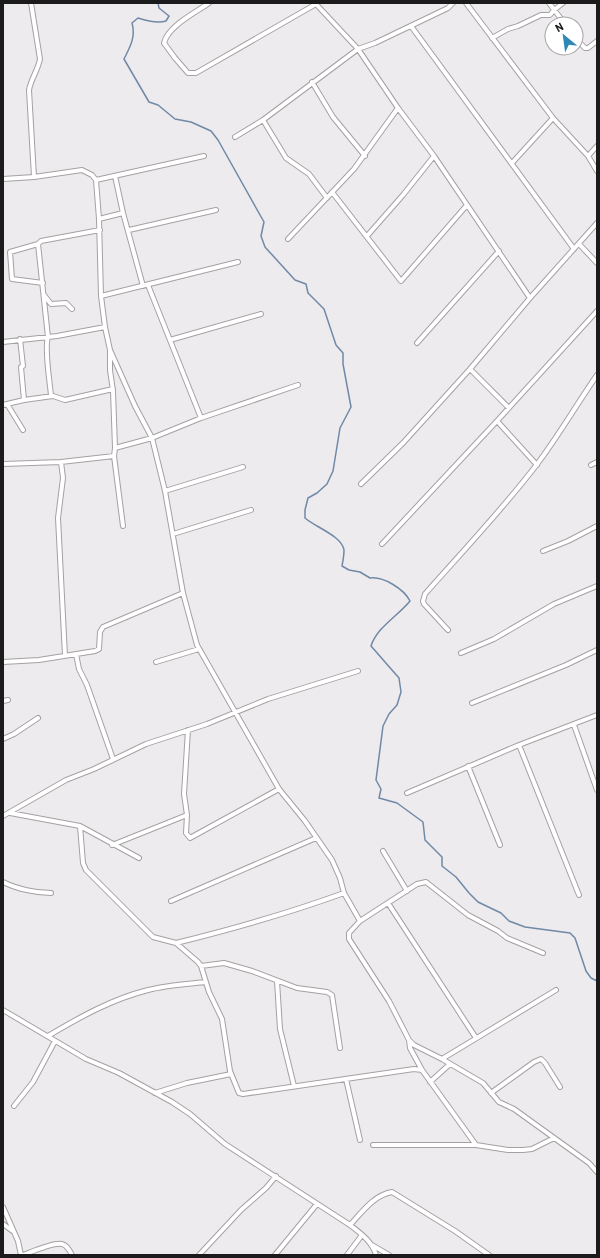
<svg xmlns="http://www.w3.org/2000/svg" width="600" height="1258" viewBox="0 0 600 1258" font-family="Barlow,sans-serif">
  <style>
    .lines { fill: none; stroke-linecap: round; stroke-linejoin: round }
    .stream { stroke: #6f89a6; stroke-width: 1.5 }
    .street-casing { stroke: #a4a1a3; stroke-width: 6 }
    .street { stroke: #fff; stroke-width: 4 }
  </style>
  <rect width="100%" height="100%" fill="#eeebee"/>
  <g class="lines">
    <!-- stream -->
    <path class="stream" d="M158 3 159 8 169 16 166 21C157 24 147 21 138 18L132 23C136 37 130 47 124 59L149 102 158 105 175 119 191 122 211 131 218 140 264 222 261 236 265 247 295 280 306 284 308 293 324 309 336 345 343 353V364L351 407 340 428 333 471 327 484 317 493 308 498 305 510V518C315 527 342 536 344 550 344 555 343 561 342 566L349 570 360 572 370 578C383 576 404 589 410 601 398 616 377 627 371 646L399 678 401 692 397 705 389 714 383 726 376 780 381 789 379 798 397 803 423 822 425 840 442 857V866L456 877 469 893 478 902 501 913 509 921 525 927 570 933 575 938 586 971 591 978 597 981"/>
    <!-- street casing -->
    <g class="street-casing">
      <path id="street" d="M31 3 40 59C38 70 31 79 29 90L34 177
        M209 3C195 13 168 26 164 43L175 58 188 73H196L316 4
        M315 3 358 49 398 108 434 156 530 298
        M466 3 553 118 588 156 597 171
        M549 3 565 24
        M411 26 574 249
        M492 38 508 29 518 26 541 15H550L554 10 563 3
        M576 39 585 48H588L597 41
        M312 82 333 117 365 156
        M263 120 286 158 309 174 327 198
        M235 137 263 120 358 49 375 43 448 8 453 3
        M588 156 597 146
        M512 163 553 118
        M115 176 123 213 143 286
        M3 179 34 177 82 170 92 175 96 180 99 219 101 296 105 327 110 350V370L113 391 115 448 114 456 123 526
        M96 180 204 156
        M332 192 401 281 467 205
        M99 219 123 213
        M129 230 216 210
        M367 236 403 195 434 156
        M288 239 354 169 398 108
        M38 244 10 252 12 279 43 283
        M579 244 597 263
        M148 285 201 418
        M44 295 51 304 66 303 72 309
        M101 296 238 262
        M170 340 261 314
        M3 342 57 336 105 327
        M417 343 499 251
        M110 350 135 406 152 438 165 491 183 593 197 645 279 789 305 821 332 860 340 878 344 893 360 921 349 933V939L389 1001 409 1040 414 1045 442 1059 483 1083 499 1102 514 1109 589 1163 597 1172
        M470 369 509 408
        M51 396C50 382 44 349 48 337L38 244 41 241 100 230
        M24 400 53 396 65 400 113 389
        M7 404 24 400 21 367 23 366 20 339
        M3 405 7 404 23 430
        M497 421 537 465
        M115 448 152 438 201 418 298 385
        M61 462 63 478 58 518 65 656
        M3 464 61 462 114 456
        M591 465 597 462
        M361 484 403 443 432 411 470 369 530 298 597 223
        M165 491 243 467
        M173 534 251 510
        M382 544 497 421 597 311
        M543 551 568 541 597 526
        M448 630 424 604 423 601 425 594C463 551 503 509 538 463 559 435 577 404 597 375
        M461 653 494 639 554 604 597 586
        M76 654 79 669 87 685 113 759
        M3 662 39 660 95 651 99 649 100 632 103 627 183 593
        M156 662 199 649
        M3 701 8 700
        M472 703 566 665 597 650
        M574 725 597 790
        M188 730 184 794 187 815 186 833 190 838 279 789
        M3 739 14 734 38 718
        M519 745 579 895
        M468 766 500 845
        M407 793 519 745 597 715
        M10 813 80 826 139 858
        M3 816 66 780 94 769 146 744 207 724 268 699 358 671
        M80 826 83 863 86 870 153 937 176 943 198 962 201 966 209 992 222 1019 230 1071 239 1093 243 1094 414 1069 422 1070 476 1145
        M112 845 187 815
        M383 851 407 891
        M3 882C17 889 36 893 51 893
        M171 901 316 838
        M388 903 476 1038
        M360 921 417 884 426 882 468 915 498 931 507 938 543 953
        M176 943C233 929 289 913 344 893
        M201 966 224 963 252 971 297 988 327 992 332 995 340 1048
        M277 981 280 1029 294 1086
        M3 1010 86 1059 119 1073 172 1102 190 1114 225 1144 350 1225C360 1233 372 1241 376 1255
        M48 1036C80 1017 112 999 148 990 167 985 187 984 206 982
        M409 1040 410 1048 422 1070
        M442 1059 556 990
        M346 1079 360 1140
        M430 1082 450 1064
        M155 1093 187 1083 231 1074
        M491 1093 534 1062 541 1059 545 1063 560 1087
        M14 1106 33 1082 55 1041
        M373 1145H476L508 1150H523L532 1149 554 1138
        M3 1207 18 1241 21 1255
        M3 1224 14 1232
        M350 1225C362 1212 374 1195 392 1192L455 1231 489 1255
        M372 1245 389 1255
        M23 1255C31 1252 54 1242 62 1244 67 1245 70 1251 72 1255
        M199 1255 241 1210 266 1188 276 1176
        M275 1255 317 1204
        M347 1255 362 1235"/>
    </g>
    <!-- street -->
    <use href="#street" class="street"/>
  </g>
  <!-- border -->
  <rect width="600" height="1258" fill="none" stroke="#1c1b1c" stroke-width="8"/>
  <!-- north arrow -->
  <g transform="translate(564 36) rotate(331)"><circle r="19" fill="#ffffff" stroke="#a4a4a4"/>
  <path d="M0-3L7 15L0 10L-7 15Z" fill="#2d88b5"/>
  <text y="-6" font-size="11" font-weight="bold" text-anchor="middle" fill="#1c1b1c">N</text>
  </g>
</svg>
